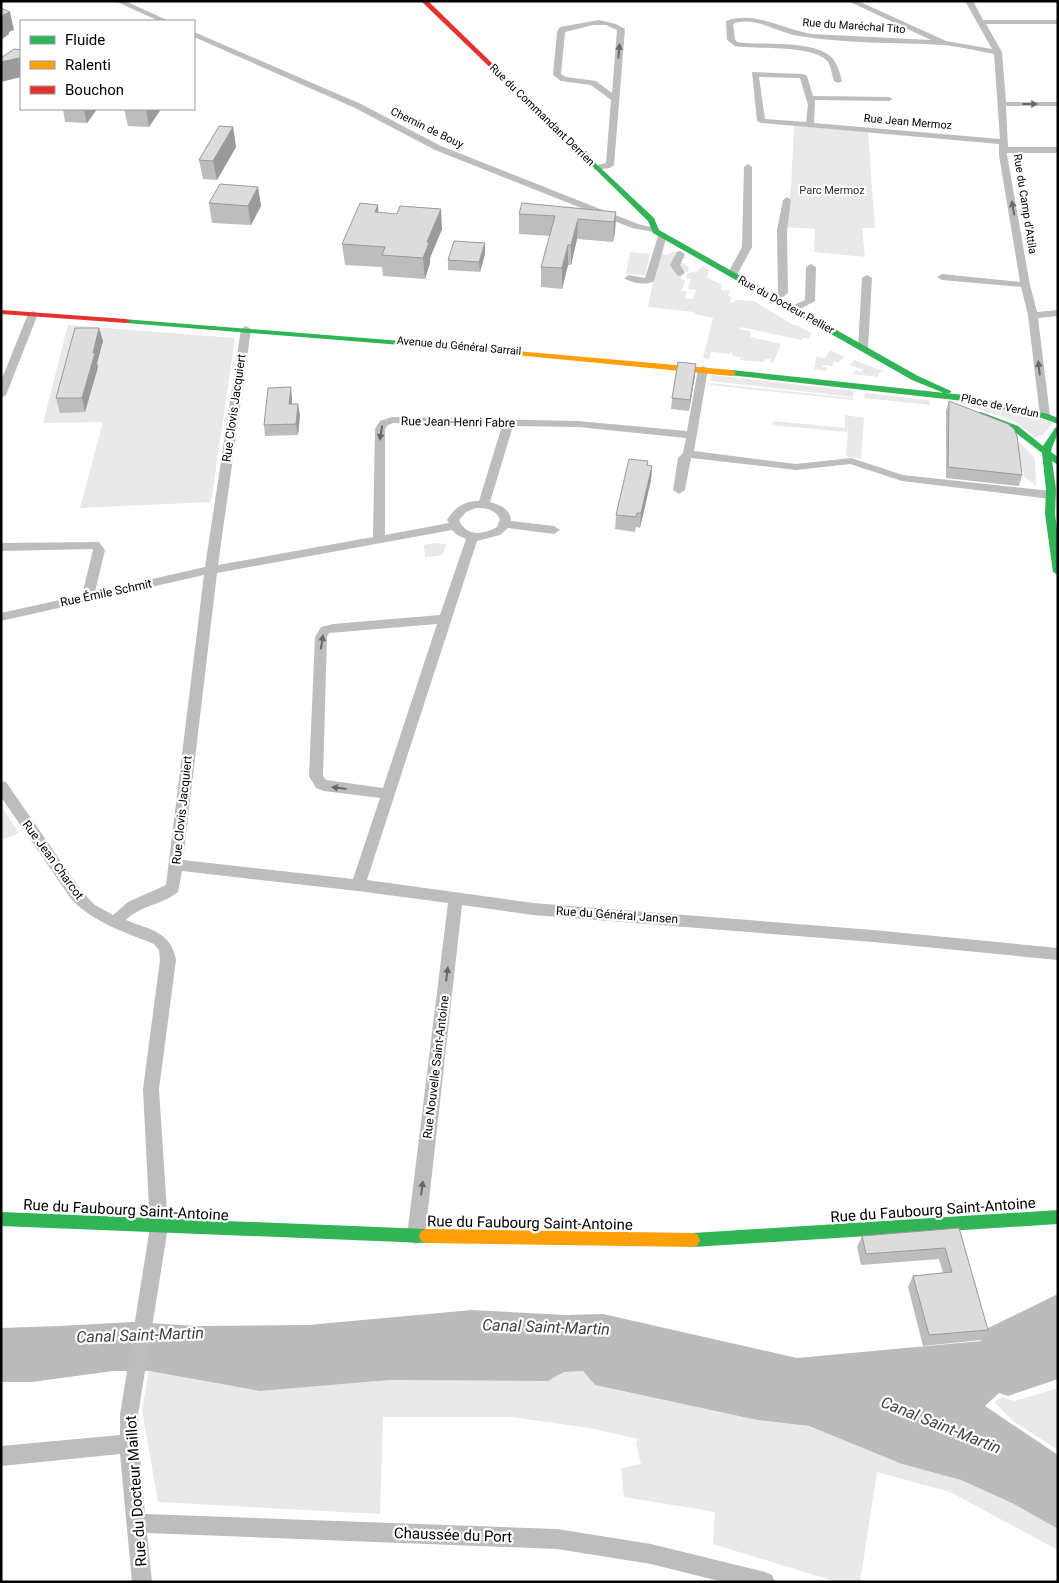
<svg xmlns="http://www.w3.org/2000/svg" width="1059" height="1583" viewBox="0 0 1059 1583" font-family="Roboto,sans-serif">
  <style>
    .green { fill: #e9e9e9 }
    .water { fill: #bbb }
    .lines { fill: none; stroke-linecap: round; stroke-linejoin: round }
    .street { fill: #bdbdbd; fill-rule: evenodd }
    .fast { fill: #30b455; fill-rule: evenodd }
    .slow { fill: #ff9f0a; fill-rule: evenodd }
    .jam { fill: #e5322d; fill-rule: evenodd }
    .wall { fill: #bdbdbd }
    .shaded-wall { fill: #9a9a9a }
    .building { fill: #dcdcdc; stroke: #9a9a9a }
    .oneway { fill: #686868 }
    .labels { text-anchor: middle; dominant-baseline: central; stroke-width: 4.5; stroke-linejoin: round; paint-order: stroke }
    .far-street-label { font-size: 11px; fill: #000; stroke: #fff }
    .far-park-label { font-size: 11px; fill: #2e2e2e; stroke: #fff }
    .street-label { font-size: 12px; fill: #000; stroke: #fff }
    .near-street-label { font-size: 15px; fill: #000; stroke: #fff }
    .near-water-label { font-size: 16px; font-style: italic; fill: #3f3f3f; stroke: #fff }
  </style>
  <rect width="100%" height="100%" fill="#fff"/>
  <!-- green -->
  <path class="green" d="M794 126 868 132 875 228H862L865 257 814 252 815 229 785 227 791 187Z
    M675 251 688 258 677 260 689 267 688 272 681 271V279L685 280 682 291H687L685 298 693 299 696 290 688 289 691 279 686 278 688 273 697 271 703 266 709 270 707 278 721 284V290L730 291 728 296 732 297 730 303 738 300 754 301 795 326 797 325 811 333 809 339 803 338 802 340 740 327 739 329 750 331V337L781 344 773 363 770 362 771 359H766L763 362 740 360 741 357 732 356 733 353 731 352 730 354 711 352 709 359 703 358 713 318 694 314V312L648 307 659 252 666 255Z
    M630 252 650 254 645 275 626 274Z
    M68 325 235 338 211 502 80 508 103 422 43 423Z
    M830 350 845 357 838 363 834 361 832 366 823 365 822 367H826V371L814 369 816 357 825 358Z
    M854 360 883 371 878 374V377L853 374 855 370 861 372 863 370 850 365Z
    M711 375 854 391 853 397 710 381Z
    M710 383 853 398V400L710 385Z
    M865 393 928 400 931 405 864 398Z
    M952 400 1021 413 1053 423 1043 435 1034 437 1014 421Z
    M947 409 1010 433 1035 458 1036 486 1024 477V472L1018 471 988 426 946 411Z
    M845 415 864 418 861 459 846 456 848 430 847 432 772 425 773 421 845 428Z
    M434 543 446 544 443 555 425 557 424 545Z
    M1 805 19 833 1 840Z
    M149 1371 260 1391 390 1380 548 1381 564 1372 583 1371 595 1385 757 1420 809 1426 902 1464 961 1480 1014 1504 1058 1529V1550L950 1492 877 1472 860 1582H837L713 1544 715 1512 624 1497 621 1468 641 1464 636 1443 639 1439 589 1428 511 1417H383L380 1514 158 1502 142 1410Z
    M1058 1388V1450L1013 1421 994 1402 1002 1397 1014 1401Z"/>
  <!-- water -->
  <path class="water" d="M1058 1294V1379L1008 1396 999 1393 985 1406 1058 1455V1529L1014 1504 961 1480 902 1464 809 1426 757 1420 595 1385 583 1371 564 1372 548 1381 390 1380 260 1391 149 1371H113L32 1382H1V1328L60 1326 132 1322 198 1326 308 1325 472 1310 566 1315 603 1314 797 1358 981 1341 980 1332Z"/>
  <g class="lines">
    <!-- street -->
    <path class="street" d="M115 1H125L169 21H159Z
      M848 1H858L946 41 992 49 965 1H973L983 20H1058V24H986L1002 52 1006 102H1058V106H1006L1008 147H1058V153H1007V155L1030 285 1037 312 1058 310V316L1038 318 1050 416 1049 418 1045 419 1040 416 1028 315 1021 287 942 280 937 277 942 274 1020 282 999 155V144L761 123 757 121 752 72 803 74 807 76 813 96 889 97 893 99 889 101 815 100 814 123 1000 139 994 54C977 51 959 46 941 45 894 42 846 44 799 36 778 33 754 15 733 24L735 39 737 42C763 46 816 39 833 59 838 65 840 74 842 81L838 83 834 81C832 75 831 67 828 62 814 44 757 50 735 46L727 40 726 21C754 10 784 30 812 34L931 40ZM759 77 800 78 808 105 806 122 765 119Z
      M599 20 616 24 625 29 614 165 610 168 594 170V166L606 163 611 100 591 85 561 81 553 75 557 32 560 27ZM593 25H606L617 30 612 93 596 81 566 77 561 74 565 32Z
      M194 32 361 104 441 146 638 224 659 229V233H665L667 235 654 281C647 286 631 283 624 278L629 275 645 278 659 233 632 228 435 150 355 108 194 37Z
      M748 164 752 167V247L737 275 732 278 727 275 742 247 744 167Z
      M787 197 791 200 787 230 788 293 776 302 771 299 778 292 777 230 783 200Z
      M680 251 685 254 680 265 685 273 680 276 677 275 670 265 677 252Z
      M811 264 816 267 815 301 796 311H790V307L805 300 806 267Z
      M867 275 872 278 868 348 863 351 858 348 862 278Z
      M33 311 38 314 6 395 1 398V381L28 314Z
      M246 326 251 329 218 565 373 537 375 429 380 421 392 417 578 421 687 431 698 369 703 366 708 369 694 451 796 464 851 458 903 475 1051 491 1057 495 1051 499 902 481 850 464 796 470 691 458 685 490 679 494 673 490 678 458 683 453 686 438 578 427 513 426 490 502C501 505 511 510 511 521L554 526 560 530 554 534 508 528 500 535 477 541 367 880 533 903 873 930 1058 948V960L873 942 533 915 462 905 425 1236 422 1242 416 1244 410 1242 407 1236 448 903 358 891 182 871 178 892C162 905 141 905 126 920 150 930 171 931 176 960L159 1089 168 1227 138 1415 139 1444 145 1514 557 1529 651 1544 765 1572 772 1575 775 1582H723L651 1564 557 1549 147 1533 152 1582H132L120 1454 1 1466V1446L120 1435V1415L150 1227 143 1089 160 960 159 950 154 944C124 932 95 923 72 900L1 797V781L6 782 82 892 95 905 113 915 128 902 166 885 204 575 1 621V613L82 595 93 550 92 549 1 551V543L99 542 105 550 95 592 205 567 241 329ZM393 423 502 426 479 501C465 500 454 508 447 520L449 523 385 535V429L388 425ZM476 508C486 508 495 509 500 519L497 527C483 535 466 537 459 520L466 512ZM452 530 457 535 466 539 440 615 333 624 321 627 315 637 309 776 316 788 324 791 380 798 353 879 183 860 217 573ZM437 624 383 788 326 780 323 776 327 637 329 633Z"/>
    <!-- fast -->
    <path class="fast" d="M586 158H590L654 218 659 230 918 376 951 391 950 393H944L912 380 653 233 648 221 586 160Z
      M123 319 464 346 468 348 464 350 126 323H123Z
      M732 370 964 395 1048 414 1058 418V424L1042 418 964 401 729 375 728 373Z
      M981 412 1018 426 1043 446 1055 428 1058 427C1058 437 1053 442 1051 452L1058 457V465L1052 461 1056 489 1055 514 1058 536V575L1053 572 1045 514 1046 489 1042 453 1012 430 978 417V413Z
      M1058 1210V1224L693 1247 688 1245 686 1240 688 1235 693 1233Z
      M1 1212 426 1229 431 1231 433 1236 431 1241 426 1243 1 1226Z"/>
    <!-- slow -->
    <path class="slow" d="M461 346 732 370 736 373 732 376 464 350H461Z
      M426 1229 693 1233 698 1235 700 1240 698 1245 693 1247 426 1243 421 1241 419 1236 421 1231Z"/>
    <!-- jam -->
    <path class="jam" d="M421 1H428L590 158V160H586Z
      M1 310 126 319 130 321 126 323 1 314Z"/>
  </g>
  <!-- wall -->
  <path class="wall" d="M63 109H97L87 123 65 122Z
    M124 109H161L149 127 128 126Z
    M233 127 236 147 217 180 203 179 199 160Z
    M258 187 261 206 251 225 212 223 209 203Z
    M378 205V212L442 229 430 258V263L425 279 383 276 382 267 345 265 342 244Z
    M616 212 615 232 613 242 577 239 571 265H568L562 289 541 287V267L550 236 519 234V214Z
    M485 243V254L480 272 448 270V260Z
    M99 328 103 341 97 363 98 367 85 412 60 413 56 398Z
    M695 375 689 411 671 409 672 398Z
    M292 398V404L300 415 298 435 265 436 264 425Z
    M949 401 1022 475 1019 486 946 478V411Z
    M648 465 652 466 651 480 640 528 636 527 635 532 615 529 616 515Z
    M959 1228 988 1330 981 1340 923 1346 908 1287 913 1276 943 1273 939 1259 861 1265 857 1247 862 1236Z"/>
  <!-- shaded-wall -->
  <path class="shaded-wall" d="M10 12 14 30 9 32V34L1 40V18L3 15Z
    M21 56V77L1 82V62Z
    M85 109H97L87 123 84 110Z
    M146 109H161L149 127Z
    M233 127 236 147 217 180 213 161Z
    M258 187 261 206 251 225 248 206Z
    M378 205 379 224 375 212Z
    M441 209 442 229 430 258V263L425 279 423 258 427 242Z
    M616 212 615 232 613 242 614 222Z
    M578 219 577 239 571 265V245Z
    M485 243V254L480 272 479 262Z
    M568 245V265L562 289V268Z
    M99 328 103 341 97 363 98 367 85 412 82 398Z
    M696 364 695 375 689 411 690 400Z
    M291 387 292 398 291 415 289 404Z
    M298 404 300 415 298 435 296 424Z
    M652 466 651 480 640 528 641 513Z"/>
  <!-- building -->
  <path class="building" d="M1 8 10 12 3 15H5L1 18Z
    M14 49 21 50V56L19 58 1 62V58Z
    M62 109H85L84 110Z
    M219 126 233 127 213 161 199 160Z
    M220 184 258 187 248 206 209 203Z
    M360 203 378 205 375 212 397 214 400 206 441 209 427 242 429 243 423 258 382 255 385 247 342 244Z
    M522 203 616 212 614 222 578 219 571 245H568L562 268 541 267 555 216 519 214Z
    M454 241 485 243 479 262 448 260Z
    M75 328H99L93 353H95L82 398H56Z
    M678 362 696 364 690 400 672 398Z
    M291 387 289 404H298L296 424 264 425 268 388Z
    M949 401 1008 424 1014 429 1017 436 1022 475 948 467Z
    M629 459 648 461 647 465 652 466 641 513H637L636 517 616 515Z
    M959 1228 988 1330 929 1335 913 1276 952 1272 945 1248 866 1254 862 1236Z"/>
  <!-- one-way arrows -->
  <defs><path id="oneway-solid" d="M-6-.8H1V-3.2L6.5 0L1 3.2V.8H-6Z" transform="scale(1.25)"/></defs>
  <g class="oneway">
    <use href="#oneway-solid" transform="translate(619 51) rotate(-85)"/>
    <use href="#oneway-solid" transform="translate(1030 104)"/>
    <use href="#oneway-solid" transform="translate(1013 208) rotate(-100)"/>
    <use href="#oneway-solid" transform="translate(1039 368) rotate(-97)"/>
    <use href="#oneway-solid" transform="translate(381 433) rotate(99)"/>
    <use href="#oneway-solid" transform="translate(322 642) rotate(-81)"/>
    <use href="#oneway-solid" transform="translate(339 788) rotate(-173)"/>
    <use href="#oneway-solid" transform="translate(447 974) rotate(-83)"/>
    <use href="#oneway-solid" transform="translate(422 1188) rotate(-83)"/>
  </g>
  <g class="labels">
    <!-- far-street labels -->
    <g class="far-street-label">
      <text transform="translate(854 26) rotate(4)">Rue du Maréchal Tito</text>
      <text transform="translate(542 115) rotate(44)">Rue du Commandant Derrien</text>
      <text transform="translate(908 122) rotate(5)">Rue Jean Mermoz</text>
      <text transform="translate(427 128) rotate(26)">Chemin de Bouy</text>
      <text transform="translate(1025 204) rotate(81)">Rue du Camp d'Attila</text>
      <text transform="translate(786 305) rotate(29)">Rue du Docteur Pellier</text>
      <text transform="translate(459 346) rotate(5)">Avenue du Général Sarrail</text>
      <text transform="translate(1000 406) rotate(12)">Place de Verdun</text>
    </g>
    <!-- far-park labels -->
    <g class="far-park-label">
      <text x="832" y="190">Parc Mermoz</text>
    </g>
    <!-- street labels -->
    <g class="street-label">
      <text transform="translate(234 408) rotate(-82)">Rue Clovis Jacquiert</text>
      <text transform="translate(458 422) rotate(1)">Rue Jean-Henri Fabre</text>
      <text transform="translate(106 593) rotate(-12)">Rue Émile Schmit</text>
      <text transform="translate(182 810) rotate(-84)">Rue Clovis Jacquiert</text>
      <text transform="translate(53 860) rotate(54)">Rue Jean Charcot</text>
      <text transform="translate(617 915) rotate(4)">Rue du Général Jansen</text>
      <text transform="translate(436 1067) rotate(-83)">Rue Nouvelle Saint-Antoine</text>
    </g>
    <!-- near-street labels -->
    <g class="near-street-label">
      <text transform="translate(126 1210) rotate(3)">Rue du Faubourg Saint-Antoine</text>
      <text transform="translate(933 1210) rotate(-4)">Rue du Faubourg Saint-Antoine</text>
      <text transform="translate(530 1223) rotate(1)">Rue du Faubourg Saint-Antoine</text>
      <text transform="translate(136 1491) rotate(-94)">Rue du Docteur Maillot</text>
      <text transform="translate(453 1535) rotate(2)">Chaussée du Port</text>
    </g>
    <!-- near-water labels -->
    <g class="near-water-label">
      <text transform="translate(546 1327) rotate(2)">Canal Saint-Martin</text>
      <text transform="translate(140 1335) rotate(-2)">Canal Saint-Martin</text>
      <text transform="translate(941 1425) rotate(22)">Canal Saint-Martin</text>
    </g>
  </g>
  <!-- border -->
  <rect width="1059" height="1583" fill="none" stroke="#000000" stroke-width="5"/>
  <!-- legend -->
  <rect x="20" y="20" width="175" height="90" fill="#ffffff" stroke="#999999"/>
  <rect x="30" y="36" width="25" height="8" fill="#30b455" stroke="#999999"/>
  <text x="65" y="45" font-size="15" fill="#000000">Fluide</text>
  <rect x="30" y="61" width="25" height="8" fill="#ff9f0a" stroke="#999999"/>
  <text x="65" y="70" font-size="15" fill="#000000">Ralenti</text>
  <rect x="30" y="86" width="25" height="8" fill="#e5322d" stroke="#999999"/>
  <text x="65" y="95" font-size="15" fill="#000000">Bouchon</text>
</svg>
